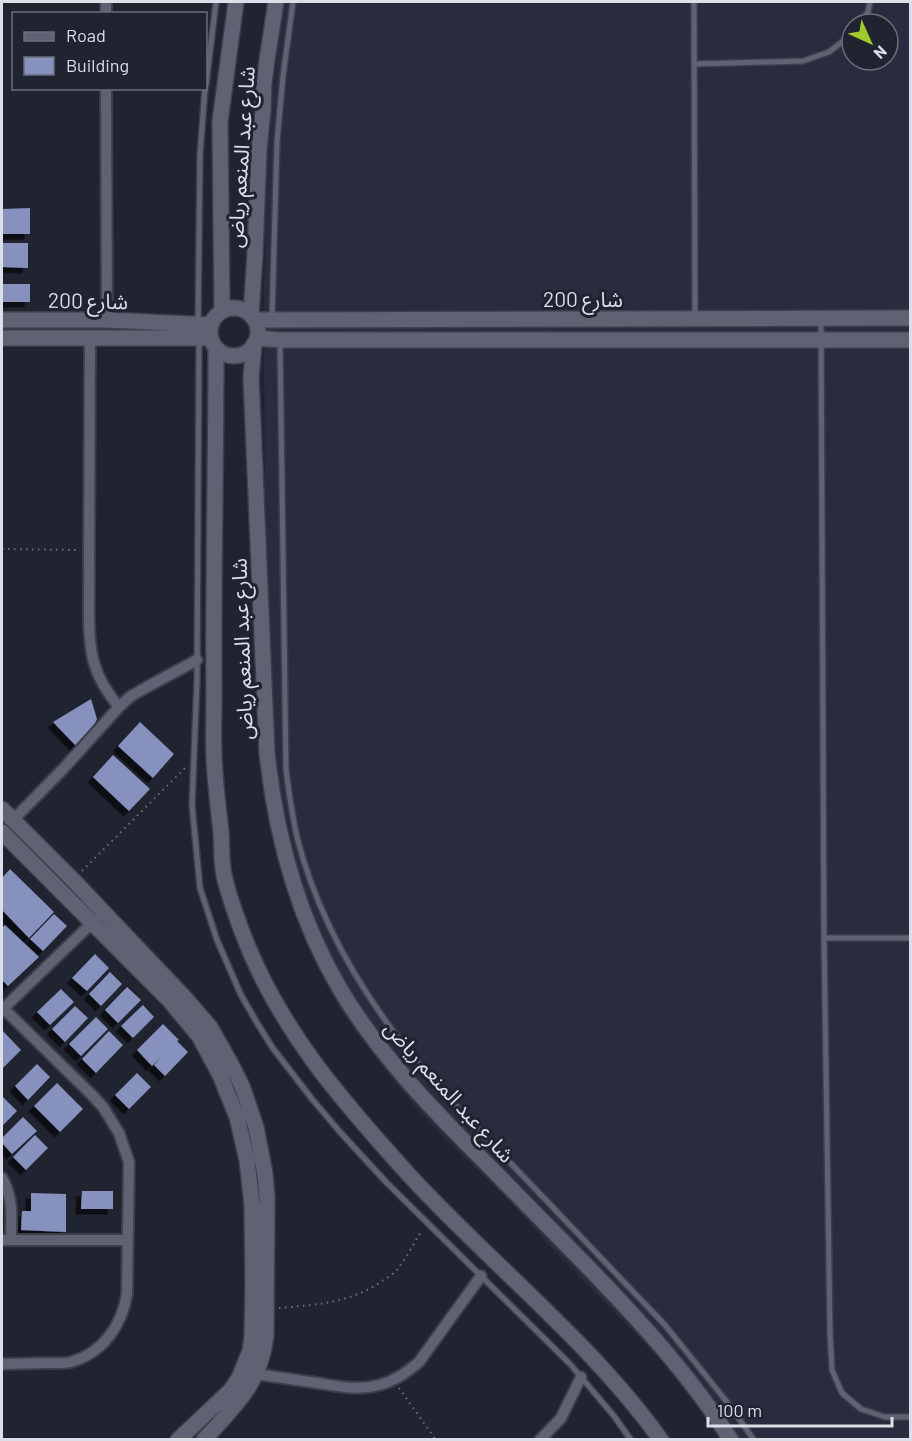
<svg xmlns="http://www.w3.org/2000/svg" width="912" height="1441" viewBox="0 0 912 1441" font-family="Barlow,'Noto Sans Arabic',sans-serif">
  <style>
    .built { fill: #282c3e; fill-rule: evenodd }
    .building { fill: #8691be; filter: url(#shadow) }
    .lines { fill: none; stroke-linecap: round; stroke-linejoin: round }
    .lane-casing { stroke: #3c3f4b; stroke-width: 8 }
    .street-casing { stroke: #3c3f4b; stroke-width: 14 }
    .secondary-casing { stroke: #3c3f4b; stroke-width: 18 }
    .path { stroke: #6d707c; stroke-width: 2; stroke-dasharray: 1.5 4.5; stroke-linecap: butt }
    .lane { stroke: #5e6272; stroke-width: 5 }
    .street { stroke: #5e6272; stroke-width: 10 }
    .secondary { stroke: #5e6272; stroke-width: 15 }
    .labels { text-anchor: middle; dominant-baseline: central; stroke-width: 6; stroke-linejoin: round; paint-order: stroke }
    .street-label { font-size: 21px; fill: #dcdee8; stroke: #202431 }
  </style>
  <defs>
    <filter id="shadow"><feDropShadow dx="-5.5" dy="5.5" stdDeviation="0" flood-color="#0009"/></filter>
  </defs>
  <rect width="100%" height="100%" fill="#202431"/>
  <!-- built -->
  <path class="built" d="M284 2H910V1439H723L661 1360 546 1242 504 1195 442 1136 413 1104 385 1070 346 1018 333 997 314 956 293 904 266 755 264 284 267 141ZM852 24H888V60H852Z"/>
  <!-- building -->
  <path class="building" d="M30 208V234H2V209Z
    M2 243H28V268L2 267Z
    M2 284H30V302H2Z
    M91 699 97 719 90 733 78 748 53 722Z
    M140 722 174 754 153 778 118 746Z
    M113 755 150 789 129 811 93 777Z
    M10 869 54 912 29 938 2 910V878Z
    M54 914 67 926 43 951 30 939Z
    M5 925 39 957 8 986 2 980V928Z
    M95 954 109 968 87 991 72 978Z
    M110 972 122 984 101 1006 89 994Z
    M127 987 141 1000 118 1023 105 1010Z
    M61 989 74 1002 50 1025 37 1012Z
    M143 1005 154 1017 133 1038 121 1026Z
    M75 1006 88 1018 65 1042 52 1029Z
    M96 1017 108 1029 81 1056 69 1044Z
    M163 1024 179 1040 177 1041 188 1052 165 1076 154 1065 162 1056 152 1066 137 1050Z
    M2 1030 21 1050 2 1069Z
    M109 1031 123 1045 96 1073 82 1059Z
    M37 1064 50 1077 28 1100 15 1086Z
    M137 1073 151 1087 129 1109 115 1095Z
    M57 1083 83 1109 60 1132 34 1106Z
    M3 1097 17 1111 2 1126V1099Z
    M23 1117 37 1131 12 1154 2 1143V1138Z
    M35 1135 48 1148 26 1170 13 1157Z
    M82 1191H113V1209H81Z
    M31 1193 66 1194V1232L21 1230 22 1211H31Z"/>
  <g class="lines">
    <!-- lane casing -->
    <g class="lane-casing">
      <path id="lane" d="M694 2 695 317
        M859 24 868 12 870 2
        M695 64 803 61 829 52 852 34
        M206 85 216 2
        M272 318 277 142 283 76 293 2
        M821 321 824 938 830 1332 832 1370 842 1393 861 1409 885 1417H910
        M198 324 200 155 205 88
        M199 339 197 682 192 805 200 888 217 940 241 995 256 1021 272 1047 312 1099 340 1132 386 1182 570 1364 614 1416 631 1440
        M280 343 286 770C289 792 292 815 297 837 321 932 376 1017 441 1090L665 1325 727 1402 754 1440
        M824 938H910"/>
    </g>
    <!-- street casing -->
    <g class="street-casing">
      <path id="street" d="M106 2V14
        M106 88 107 320
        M90 338C90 413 89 488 89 563 90 594 86 634 94 663 99 680 108 694 119 707
        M12 821 64 768 119 707 131 696 145 688 197 660
        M2 1007 92 1095 103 1107 119 1133 129 1162 127 1294C122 1325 103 1353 71 1362 64 1364 56 1363 48 1363 32 1363 17 1364 2 1364
        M3 1009 96 919
        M2 1178C14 1199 11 1217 11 1240
        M2 1240H128
        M256 1374C277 1377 297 1380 317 1383 337 1386 358 1391 379 1385 395 1381 407 1372 419 1362L481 1276
        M540 1440 561 1418 581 1377"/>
    </g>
    <!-- secondary casing -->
    <g class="secondary-casing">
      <path id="secondary" d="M210 332a24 24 0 1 1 48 0a24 24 0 1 1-48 0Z
        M222 311 220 121 236 2
        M251 315 255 253 259 149 263 110 264 83 267 60 276 2
        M2 320H107L211 325
        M255 320 910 318
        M2 338H210
        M257 338 280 340H910
        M254 344 251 377 267 753C276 837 297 916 340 989 378 1053 430 1107 482 1159 517 1195 552 1230 587 1266 639 1320 691 1376 731 1440
        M216 348C216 464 213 579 214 694 214 715 213 736 214 757 215 782 218 807 221 832 222 846 221 861 224 875 228 894 235 912 241 929 277 1027 341 1100 410 1176 492 1265 590 1341 661 1440
        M2 809 73 880 184 997 210 1027 232 1066 242 1086 256 1127 265 1174 267 1197 266 1336C260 1385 235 1405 204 1440
        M2 832 170 1001 199 1036 220 1075 237 1117 247 1160 252 1205 253 1283 252 1337 250 1351 239 1378 231 1390 178 1440"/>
    </g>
    <!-- path -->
    <path class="path" d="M2 549 77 550
      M82 871 186 767
      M279 1308C315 1305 351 1303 382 1281 387 1278 393 1274 397 1270 406 1258 414 1243 422 1230
      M399 1388 436 1440"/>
    <!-- lane -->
    <use href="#lane" class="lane"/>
    <!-- street -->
    <use href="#street" class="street"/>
    <!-- secondary -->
    <use href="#secondary" class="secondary"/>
  </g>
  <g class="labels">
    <!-- street labels -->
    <g class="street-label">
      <text transform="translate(240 157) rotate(-86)">شارع عبد المنعم رياض</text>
      <text x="583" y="298">شارع 200</text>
      <text transform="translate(88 300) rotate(1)">شارع 200</text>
      <text transform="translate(241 649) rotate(-92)">شارع عبد المنعم رياض</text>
      <text transform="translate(450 1091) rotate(48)">شارع عبد المنعم رياض</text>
    </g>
  </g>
  <!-- border -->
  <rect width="912" height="1441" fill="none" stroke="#dcdee8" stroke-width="6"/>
  <!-- legend -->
  <rect x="12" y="12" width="195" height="78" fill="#202431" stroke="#6b6e7a" stroke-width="1.5"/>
  <rect x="24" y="32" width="30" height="9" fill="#5e6272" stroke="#6b6e7a" stroke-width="1.5"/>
  <text x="66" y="42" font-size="18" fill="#dcdee8">Road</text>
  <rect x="24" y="57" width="30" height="18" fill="#8691be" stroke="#6b6e7a" stroke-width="1.5"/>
  <text x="66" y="72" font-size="18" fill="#dcdee8">Building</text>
  <!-- north arrow -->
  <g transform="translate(870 42) rotate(135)"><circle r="28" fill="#202431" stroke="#6b6e7a" stroke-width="1.5"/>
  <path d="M0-4.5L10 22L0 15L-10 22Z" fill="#a0c92b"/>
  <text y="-9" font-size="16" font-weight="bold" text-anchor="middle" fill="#dcdee8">N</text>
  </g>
  <!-- scale -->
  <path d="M708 1417v9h184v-9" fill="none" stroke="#dcdee8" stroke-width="3"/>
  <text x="717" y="1417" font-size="18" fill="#dcdee8" stroke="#202431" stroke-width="4.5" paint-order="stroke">100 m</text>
</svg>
